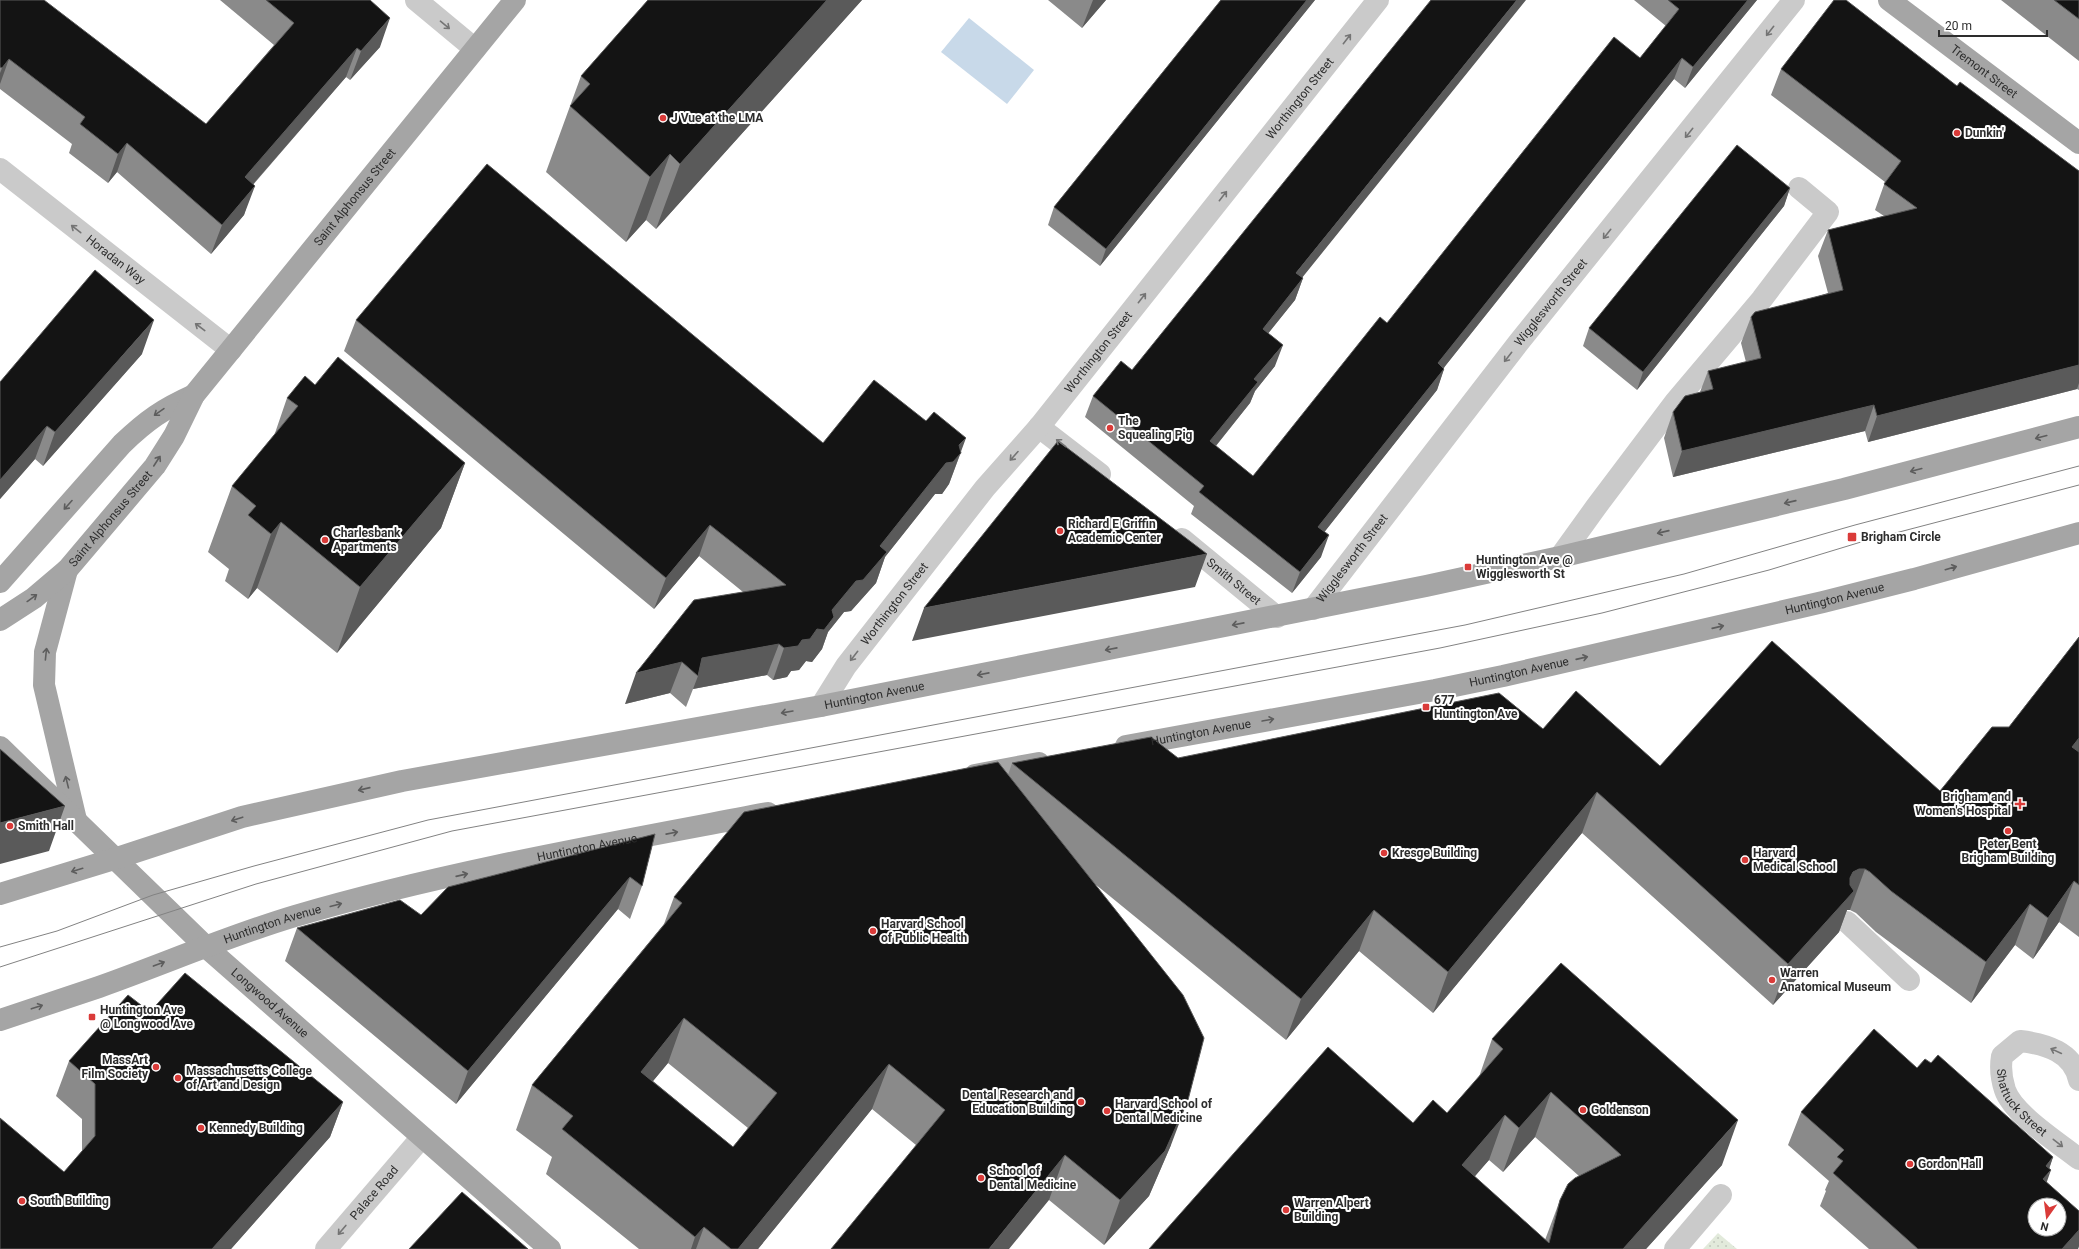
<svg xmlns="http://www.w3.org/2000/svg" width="2079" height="1249" viewBox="0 0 2079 1249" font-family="Roboto,sans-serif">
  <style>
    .grass { fill: url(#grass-dots) }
    .water { fill: #c8d9e9 }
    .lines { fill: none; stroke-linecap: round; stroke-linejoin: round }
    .minor { stroke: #cacaca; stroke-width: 22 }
    .major { stroke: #a5a5a5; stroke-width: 22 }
    .tram { stroke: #828282; stroke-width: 1 }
    .wall { fill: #8a8a8a; fill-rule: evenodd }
    .shaded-wall { fill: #5a5a5a }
    .building { fill: #141414; stroke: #5a5a5a; fill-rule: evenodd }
    .oneway { stroke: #747474 }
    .oneway2 { stroke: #5d5d5d }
    .poi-dot { fill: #da3b39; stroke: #fff; stroke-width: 1.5 }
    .labels { text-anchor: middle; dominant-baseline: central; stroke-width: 4; stroke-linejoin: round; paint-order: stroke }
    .street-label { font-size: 12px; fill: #2d2d2d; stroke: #fff }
    .poi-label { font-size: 12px; font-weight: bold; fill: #2d2d2d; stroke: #fff; text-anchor: start }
  </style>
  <defs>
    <pattern id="grass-dots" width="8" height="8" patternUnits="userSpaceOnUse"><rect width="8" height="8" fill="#e2eadb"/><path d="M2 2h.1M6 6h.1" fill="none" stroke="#c2c9bc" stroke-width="1.8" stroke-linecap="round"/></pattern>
  </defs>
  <rect width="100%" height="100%" fill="#fff"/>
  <!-- grass -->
  <path class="grass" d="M1718 1233 1737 1249H1703Z"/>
  <!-- water -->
  <path class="water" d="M969 18 1034 70 1007 104 941 52Z"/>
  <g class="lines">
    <!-- minor -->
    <g class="minor">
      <path d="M416 0 475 49"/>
      <path id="s1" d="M0 169 231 350"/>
      <path d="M1039 427 1100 474"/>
      <path id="s2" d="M1182 539 1277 617"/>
      <path d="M1560 557 1596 507 1675 402 1762 299 1828 212 1799 188"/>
      <path id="s3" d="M1313 609 1519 342 1794 0"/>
      <path id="s4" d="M821 706 846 666 985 488 1039 427 1378 0"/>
      <path d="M1847 922 1909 980"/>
      <path id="s5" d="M2079 1080C2073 1052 2046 1044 2020 1041L2002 1056C2000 1068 2001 1078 2005 1090 2013 1114 2059 1143 2079 1159"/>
      <path id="s6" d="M326 1249 422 1137"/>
      <path d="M1675 1249 1721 1195"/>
    </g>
    <!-- major -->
    <g class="major">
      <path id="s7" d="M1889 0 2079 143"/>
      <path d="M67 570 45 652 44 685 76 820"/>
      <path d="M0 582 122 444C147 420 163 409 194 395"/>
      <path id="s8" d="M0 620 34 598 67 570 155 466 174 436 194 395 515 0"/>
      <path id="s9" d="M1126 746 1435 690 1503 676 1823 602 1914 579 2079 533"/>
      <path id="s10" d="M0 747 206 947 550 1249"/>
      <path d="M975 775 1039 763"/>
      <path id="s11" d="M0 894 114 859 242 817 402 781 821 706 1426 586 1560 557 1844 489 2079 427"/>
      <path id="s12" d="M0 1020C33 1009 66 998 99 987 164 964 228 936 295 916 448 871 611 843 768 813"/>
    </g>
    <!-- tram -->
    <path class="tram" d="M0 947 57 931 153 895 254 866 428 820 1465 625 1684 574 1855 525 2079 466
      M0 967 256 884 452 831 1440 648 1602 613 1769 570 1861 542 2079 485"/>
  </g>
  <!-- wall -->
  <path class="wall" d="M0 0 206 124 274 45 220 0H370L380 47 350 80 346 77 253 185 244 215 211 254 117 172 108 183 69 153 72 144 0 89Z
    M648 0H862L656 229 646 220 626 242 546 172 581 76Z
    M1048 0H1106L1082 28Z
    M1221 0H1315L1100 266 1048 225 1054 207Z
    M1634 0H1757L1685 88 1674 79 1446 365 1444 368V369L1437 390 1324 532 1321 557 1292 593 1191 514 1194 506 1085 417 1093 396 1132 370 1302 278H1303L1295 300 1268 333 1275 366 1255 391 1250 403 1216 446 1253 476 1387 323 1640 58 1666 26Z
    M2001 0H2079V61Z
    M1781 69 1957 86 2079 171V390L2077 389 1868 442 1865 431 1673 477 1664 438 1673 412 1700 392 1708 371 1746 362 1741 343 1751 317 1828 293 1818 256 1828 230 1884 216 1875 210 1885 182 1771 95Z
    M1790 188 1784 206 1637 390 1583 346 1589 328Z
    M356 320 823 443 961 452 949 484 942 494H935L885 557 876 583 851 611 844 612 828 632 822 649 812 662 806 661 799 670 791 671 787 677 773 680 767 675 693 689 686 707 670 693 625 704 743 592 699 556 654 609 344 351Z
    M142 354 43 466 35 459 0 499V382Z
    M315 385 465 463 441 528 337 653 257 588 248 599 225 581 229 569 208 552 232 486 274 436 287 398Z
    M2079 637V937L2059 922 2033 959 2015 945 1971 1003 1876 932 1856 913 1850 910H1847L1839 932 1773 1005 1582 833 1433 1013 1359 951 1286 1040 1095 884 1171 1145 1149 1196 1104 1245 1049 1200 916 1145 872 1109 758 1249H639L546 1174 552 1157 516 1130 532 1085 664 924 674 897 1008 775 1012 763 1178 758 1543 729 1660 766 1940 791 2009 727ZM668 1063 748 1128 733 1147 653 1081Z
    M655 834 642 886 630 919 618 909 456 1104 285 961 297 928 421 915Z
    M150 1012 343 1102 330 1137 231 1249H0L82 1151V1119L56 1096 69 1061Z
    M1492 1039 1722 1165 1646 1249H1149L1413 1123 1447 1113 1479 1077ZM1535 1137 1579 1176 1560 1200 1545 1240 1474 1176 1489 1160 1503 1172Z
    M1917 1068 2053 1157 2049 1169 2046 1182 2079 1211V1246L2078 1249H1869L1820 1206 1826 1191 1825 1190 1829 1181 1788 1145 1801 1112Z"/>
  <!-- shaded-wall -->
  <path class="shaded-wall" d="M827 0H862L656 229 680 164Z
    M1093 0H1106L1082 28Z
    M1307 0H1315L1100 266 1106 249Z
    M1517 0H1526L1289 294 1296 273Z
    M1748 0H1757L1685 88 1693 67Z
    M390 18 380 47 350 80 361 51Z
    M357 48 346 77 234 206 245 177Z
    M1682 58 1674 79 1430 385 1438 363Z
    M9 59 0 84V73L2 68Z
    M127 143 117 172 108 183 118 154Z
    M670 154 646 220 626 242 650 177Z
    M255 186 244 215 211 254 222 225Z
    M1790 188 1784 206 1637 390 1643 372Z
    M1303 278 1295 300 1255 350 1263 329Z
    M154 320 142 354 43 466 55 432Z
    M1283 345 1275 366 1255 391 1250 403 1202 463 1210 441 1254 379Z
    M2079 365V383L2077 389 1868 442 1877 416Z
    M1444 369 1437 390 1311 549 1318 527Z
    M1874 405 1865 431 1673 477 1682 451Z
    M47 426 35 459 0 499V480Z
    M966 438 949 484 942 494H935L885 557 876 583 851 611 844 612 828 632 822 649 812 662 806 661 799 670 791 671 787 677 773 680 784 648 802 640 832 610 880 546 959 445Z
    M465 463 441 528 337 653 360 587Z
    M281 522 257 588 248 599 271 534Z
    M710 525 699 556 654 609 666 578Z
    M1329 535 1321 557 1292 593 1300 572Z
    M1207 554 1195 587 912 641 924 608Z
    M779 644 767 675 693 689 698 676 702 658Z
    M682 662 670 693 625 704 636 673Z
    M2079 738V758L2072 747Z
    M1597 792 1582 833 1433 1013 1448 972Z
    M65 806 49 851 0 864V823Z
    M1859 869H1865L1850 910H1847L1839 932 1773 1005 1788 964 1850 878 1853 872Z
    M630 877 618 909 456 1104 468 1071Z
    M2074 881 2059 922 2033 959 2048 918Z
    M2030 904 2015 945 1971 1003 1986 962Z
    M1374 910 1359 951 1286 1040 1301 999Z
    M684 1018 668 1063 624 1116 641 1072Z
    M889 1064 872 1109 758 1249H738Z
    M1551 1092 1535 1137 1503 1172 1519 1128Z
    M1188 1100 1171 1145 1149 1196 1104 1245 1120 1200Z
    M343 1102 330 1137 231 1249H212Z
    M1505 1115 1489 1160 1446 1210 1462 1165Z
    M1738 1120 1722 1165 1646 1249H1623Z
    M1065 1155 1049 1200 1009 1249H989Z
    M2053 1157 2047 1175 2051 1170 2039 1204 2035 1205 2046 1166Z
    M704 1227 696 1249H691L695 1237Z
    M2079 1230V1246L2078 1249H2062Z"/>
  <!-- building -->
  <path class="building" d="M0 0H44L206 124 294 23 266 0H370L390 18 361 51 357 48 245 177 255 186 222 225 127 143 118 154 80 124 85 117 9 59 2 68 0 67Z
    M648 0H827L680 164 670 154 650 177 570 106 590 84 581 76Z
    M1221 0H1307L1106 249 1054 207Z
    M1431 0H1517L1296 273 1303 278 1263 329 1283 345 1254 379 1258 382 1210 441 1253 476 1380 317 1387 323 1614 37 1640 58 1679 9 1668 0H1748L1693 67 1682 58 1438 363 1444 369 1318 527 1329 535 1300 572 1199 492 1204 486 1093 396 1121 361 1132 370Z
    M1834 0H1846L1957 86 1960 82 2079 171V365L1877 416 1874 405 1682 451 1673 412 1685 396 1713 389 1708 371 1761 358 1751 317 1755 312 1843 290 1828 230 1917 208 1884 184 1901 161 1781 69Z
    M2054 0H2079V19Z
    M1737 145 1790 188 1643 372 1589 328Z
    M487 164 823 443 874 380 926 421 934 412 966 438 959 445 961 453 953 462 946 463 880 546 887 552 863 580 856 581 832 610 834 617 824 630 817 629 810 639 802 640 798 646 784 648 779 644 702 658 698 676 682 662 636 673 694 600 786 585 710 525 666 578 356 320Z
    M95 270 154 320 55 432 47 426 0 480V382Z
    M338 357 465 463 360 587 281 522 271 534 248 515 256 506 232 486 298 406 287 398 305 376 315 385Z
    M1058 441 1207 554 924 608Z
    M2079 637V738L2072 747 2079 752V885L2074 881 2048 918 2030 904 1986 962 1891 891 1870 872 1865 869H1859L1853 872 1850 878V885L1854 891 1788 964 1597 792 1448 972 1374 910 1301 999 1012 763 1151 737 1178 758 1499 693 1543 729 1576 691 1660 766 1772 641 1940 791 1992 727H2009Z
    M0 749 65 806 0 823Z
    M998 762 1183 995 1204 1038 1188 1100 1165 1151 1120 1200 1065 1155 989 1249H831L945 1110 889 1064 738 1249H731L704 1227 695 1237 562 1129 573 1116 532 1085 682 903 674 897 744 812ZM684 1018 777 1093 733 1147 641 1072Z
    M655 834 642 886 630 877 468 1071 297 928 400 900 421 915 448 887Z
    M1561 963 1738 1120 1623 1249H1149L1328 1047 1413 1123 1433 1100 1447 1113 1503 1049 1492 1039ZM1551 1092 1621 1155 1575 1178 1568 1184 1560 1200 1549 1243 1462 1165 1505 1115 1519 1128Z
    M185 973 343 1102 212 1249H0V1118L64 1172 95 1136V1084L69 1061 128 995 150 1012Z
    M1874 1029 1917 1068 1925 1059 1931 1063 1938 1055 2053 1157 2046 1166 2051 1170 2043 1179 2079 1211V1230L2062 1249H1918L1833 1173 1843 1161 1837 1157 1844 1150 1801 1112ZM2035 1205H2059V1229H2035Z
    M462 1192 528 1249H409Z"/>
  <!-- one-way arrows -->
  <defs><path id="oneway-shaft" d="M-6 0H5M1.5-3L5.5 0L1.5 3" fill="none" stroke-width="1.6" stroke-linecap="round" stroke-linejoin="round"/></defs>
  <g class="oneway">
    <use href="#oneway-shaft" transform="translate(445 25) rotate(40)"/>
    <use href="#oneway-shaft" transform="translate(1770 31) rotate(128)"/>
    <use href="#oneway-shaft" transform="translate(1347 39) rotate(-52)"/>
    <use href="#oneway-shaft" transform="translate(1689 133) rotate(129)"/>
    <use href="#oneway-shaft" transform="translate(1223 196) rotate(-52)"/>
    <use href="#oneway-shaft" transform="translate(76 229) rotate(-142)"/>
    <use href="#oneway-shaft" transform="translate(1607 234) rotate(129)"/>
    <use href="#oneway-shaft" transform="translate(1142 298) rotate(-52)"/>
    <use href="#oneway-shaft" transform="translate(200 327) rotate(-143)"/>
    <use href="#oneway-shaft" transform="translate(1508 357) rotate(128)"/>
    <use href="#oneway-shaft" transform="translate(1061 443) rotate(-143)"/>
    <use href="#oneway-shaft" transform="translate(1014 456) rotate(132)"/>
    <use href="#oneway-shaft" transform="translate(854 656) rotate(128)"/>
    <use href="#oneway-shaft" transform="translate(2056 1051) rotate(-155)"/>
    <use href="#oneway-shaft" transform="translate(2058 1143) rotate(38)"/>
    <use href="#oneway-shaft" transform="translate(342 1230) rotate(130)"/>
  </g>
  <g class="oneway2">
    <use href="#oneway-shaft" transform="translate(159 412) rotate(145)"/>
    <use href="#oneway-shaft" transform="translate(2041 437) rotate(165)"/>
    <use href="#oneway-shaft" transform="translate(157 461) rotate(-57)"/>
    <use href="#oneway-shaft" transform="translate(1916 470) rotate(165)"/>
    <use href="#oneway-shaft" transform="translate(1790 502) rotate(167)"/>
    <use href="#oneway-shaft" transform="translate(68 505) rotate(132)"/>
    <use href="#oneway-shaft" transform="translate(1663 532) rotate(167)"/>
    <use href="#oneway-shaft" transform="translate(1951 568) rotate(-16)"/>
    <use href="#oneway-shaft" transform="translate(32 598) rotate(-36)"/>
    <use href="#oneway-shaft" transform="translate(1238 624) rotate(169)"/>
    <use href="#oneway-shaft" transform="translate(1718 627) rotate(-13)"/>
    <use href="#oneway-shaft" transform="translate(1111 649) rotate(169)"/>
    <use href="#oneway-shaft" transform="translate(46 654) rotate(-84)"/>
    <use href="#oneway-shaft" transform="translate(1582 658) rotate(-13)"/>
    <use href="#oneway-shaft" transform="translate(983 674) rotate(169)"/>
    <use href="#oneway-shaft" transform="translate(787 712) rotate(170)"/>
    <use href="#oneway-shaft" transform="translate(1268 720) rotate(-10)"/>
    <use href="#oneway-shaft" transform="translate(67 782) rotate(-104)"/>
    <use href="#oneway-shaft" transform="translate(364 789) rotate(167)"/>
    <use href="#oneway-shaft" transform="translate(237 819) rotate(162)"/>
    <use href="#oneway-shaft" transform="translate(672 833) rotate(-11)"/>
    <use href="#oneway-shaft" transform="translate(77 870) rotate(163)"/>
    <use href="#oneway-shaft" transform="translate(462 875) rotate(-13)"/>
    <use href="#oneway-shaft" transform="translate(336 905) rotate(-15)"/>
    <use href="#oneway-shaft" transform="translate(159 964) rotate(-20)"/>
    <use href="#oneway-shaft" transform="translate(37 1007) rotate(-18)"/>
  </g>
  <!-- markers -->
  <g class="poi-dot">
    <circle cx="663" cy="118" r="4"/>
    <circle cx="1957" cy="133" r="4"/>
    <circle cx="1110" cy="428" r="4"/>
    <circle cx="1060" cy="531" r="4"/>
    <rect x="1847" y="532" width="10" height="10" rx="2"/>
    <circle cx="325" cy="540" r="4"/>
    <rect x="1464" y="563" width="8" height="8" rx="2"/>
    <rect x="1422" y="703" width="8" height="8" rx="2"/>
    <path d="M2018 798h4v4h4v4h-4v4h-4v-4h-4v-4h4z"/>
    <circle cx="10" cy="826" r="4"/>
    <circle cx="2008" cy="831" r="4"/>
    <circle cx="1384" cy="853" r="4"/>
    <circle cx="1745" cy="860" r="4"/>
    <circle cx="873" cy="931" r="4"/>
    <circle cx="1772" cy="980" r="4"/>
    <rect x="88" y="1013" width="8" height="8" rx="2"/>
    <circle cx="156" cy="1067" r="4"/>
    <circle cx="178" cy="1078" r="4"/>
    <circle cx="1081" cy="1102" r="4"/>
    <circle cx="1583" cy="1110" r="4"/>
    <circle cx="1107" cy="1111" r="4"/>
    <circle cx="201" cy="1128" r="4"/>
    <circle cx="1910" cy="1164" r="4"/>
    <circle cx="981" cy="1178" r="4"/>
    <circle cx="22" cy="1201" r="4"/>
    <circle cx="1286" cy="1210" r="4"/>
  </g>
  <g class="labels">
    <!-- street labels -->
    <g class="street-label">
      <text stroke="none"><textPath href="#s7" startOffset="119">Tremont Street</textPath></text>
      <text stroke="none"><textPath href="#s4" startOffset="774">Worthington Street</textPath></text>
      <text stroke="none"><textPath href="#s8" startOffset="556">Saint Alphonsus Street</textPath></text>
      <text stroke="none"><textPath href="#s1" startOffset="147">Horadan Way</textPath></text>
      <text stroke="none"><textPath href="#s3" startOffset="388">Wigglesworth Street</textPath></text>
      <text stroke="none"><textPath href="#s4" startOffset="450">Worthington Street</textPath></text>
      <text stroke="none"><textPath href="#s8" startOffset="151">Saint Alphonsus Street</textPath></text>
      <text stroke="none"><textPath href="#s3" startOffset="64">Wigglesworth Street</textPath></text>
      <text stroke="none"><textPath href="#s2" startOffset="67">Smith Street</textPath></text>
      <text stroke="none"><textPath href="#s9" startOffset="724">Huntington Avenue</textPath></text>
      <text stroke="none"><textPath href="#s4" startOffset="126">Worthington Street</textPath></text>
      <text stroke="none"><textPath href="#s9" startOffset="400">Huntington Avenue</textPath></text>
      <text stroke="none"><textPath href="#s11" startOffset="898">Huntington Avenue</textPath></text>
      <text stroke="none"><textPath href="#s9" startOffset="76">Huntington Avenue</textPath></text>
      <text stroke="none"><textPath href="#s12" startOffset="613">Huntington Avenue</textPath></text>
      <text stroke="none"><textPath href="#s12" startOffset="289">Huntington Avenue</textPath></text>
      <text stroke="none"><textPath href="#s10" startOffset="372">Longwood Avenue</textPath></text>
      <text stroke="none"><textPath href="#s5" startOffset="153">Shattuck Street</textPath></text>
      <text stroke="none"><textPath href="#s6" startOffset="74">Palace Road</textPath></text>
    </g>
    <!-- poi labels -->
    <g class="poi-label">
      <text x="671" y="118">J Vue at the LMA</text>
      <text x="1965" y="133">Dunkin'</text>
      <text x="1118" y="421">The<tspan x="1118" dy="14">Squealing Pig</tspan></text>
      <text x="1068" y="524">Richard E Griffin<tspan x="1068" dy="14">Academic Center</tspan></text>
      <text x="333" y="533">Charlesbank<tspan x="333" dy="14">Apartments</tspan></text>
      <text x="1861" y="537">Brigham Circle</text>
      <text x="1476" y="560">Huntington Ave @<tspan x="1476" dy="14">Wigglesworth St</tspan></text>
      <text x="1434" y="700">677<tspan x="1434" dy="14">Huntington Ave</tspan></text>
      <text x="2011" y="797" text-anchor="end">Brigham and<tspan x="2011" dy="14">Women's Hospital</tspan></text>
      <text x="18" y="826">Smith Hall</text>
      <text x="2008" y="844" text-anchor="middle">Peter Bent<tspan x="2008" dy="14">Brigham Building</tspan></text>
      <text x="1392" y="853">Kresge Building</text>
      <text x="1753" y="853">Harvard<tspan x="1753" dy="14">Medical School</tspan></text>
      <text x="881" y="924">Harvard School<tspan x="881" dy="14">of Public Health</tspan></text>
      <text x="1780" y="973">Warren<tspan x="1780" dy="14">Anatomical Museum</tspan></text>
      <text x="100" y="1010">Huntington Ave<tspan x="100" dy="14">@ Longwood Ave</tspan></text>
      <text x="148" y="1060" text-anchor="end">MassArt<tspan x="148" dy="14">Film Society</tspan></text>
      <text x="186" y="1071">Massachusetts College<tspan x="186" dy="14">of Art and Design</tspan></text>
      <text x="1073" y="1095" text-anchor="end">Dental Research and<tspan x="1073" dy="14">Education Building</tspan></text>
      <text x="1115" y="1104">Harvard School of<tspan x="1115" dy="14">Dental Medicine</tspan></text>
      <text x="1591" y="1110">Goldenson</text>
      <text x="209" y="1128">Kennedy Building</text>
      <text x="1918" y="1164">Gordon Hall</text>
      <text x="989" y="1171">School of<tspan x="989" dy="14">Dental Medicine</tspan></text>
      <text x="30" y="1201">South Building</text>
      <text x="1294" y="1203">Warren Alpert<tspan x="1294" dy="14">Building</tspan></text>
    </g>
  </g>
  <!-- north arrow -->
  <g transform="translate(2047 1217) rotate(194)"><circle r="19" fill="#ffffff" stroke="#ababab"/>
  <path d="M0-3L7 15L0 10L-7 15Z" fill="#da3b39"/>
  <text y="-6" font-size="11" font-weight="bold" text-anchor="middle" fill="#2d2d2d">N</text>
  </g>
  <!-- scale -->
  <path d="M1939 30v6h108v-6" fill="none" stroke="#2d2d2d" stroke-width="2"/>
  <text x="1945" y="30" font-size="12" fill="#2d2d2d" stroke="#ffffff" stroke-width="3" paint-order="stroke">20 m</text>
</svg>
